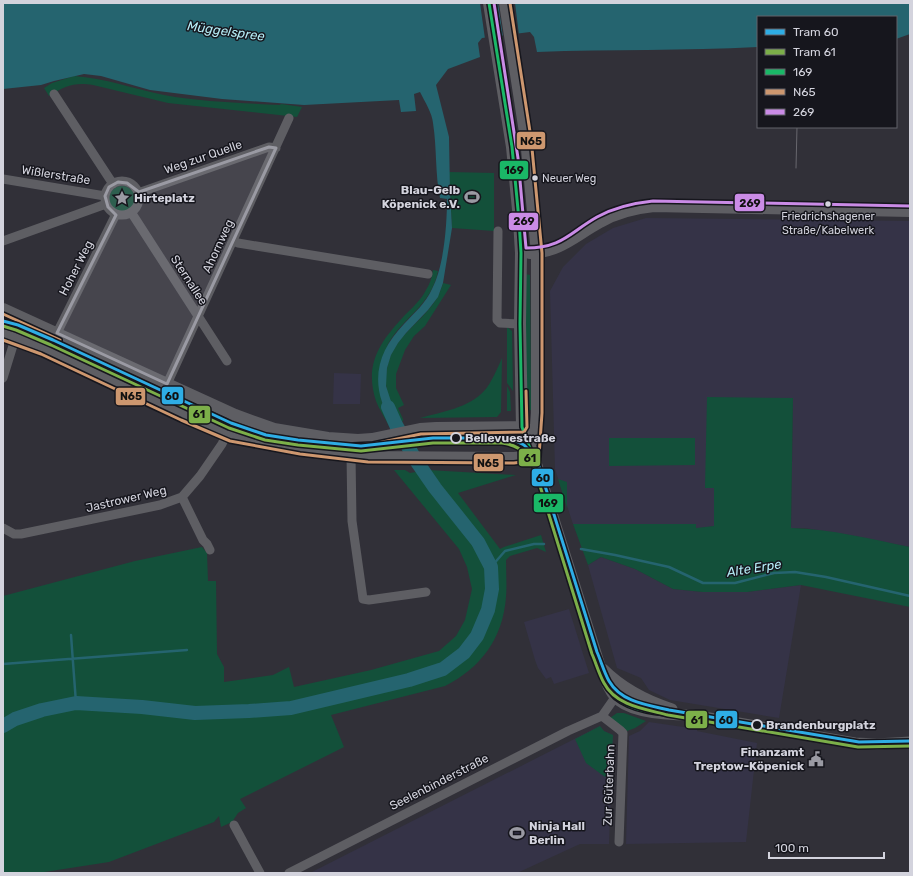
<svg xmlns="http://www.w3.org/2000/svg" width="913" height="876" viewBox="0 0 913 876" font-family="Rubik,sans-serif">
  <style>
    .built { fill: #353347 }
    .green { fill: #13503a }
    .water { fill: #25646f }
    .pier { fill: #313038 }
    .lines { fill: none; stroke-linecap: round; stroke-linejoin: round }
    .stream { stroke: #25646f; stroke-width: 2.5 }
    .river { stroke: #25646f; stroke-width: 14 }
    .minor { stroke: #5e5e63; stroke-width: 9 }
    .tertiary { stroke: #5e5e63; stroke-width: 11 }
    .secondary { stroke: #5e5e63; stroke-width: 12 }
    .tram { stroke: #68676e; stroke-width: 1 }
    .bus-1-casing { stroke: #16161d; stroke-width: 6 }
    .bus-2-casing { stroke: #16161d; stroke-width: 6 }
    .bus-3-casing { stroke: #16161d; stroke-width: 6 }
    .bus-1 { stroke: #1ab867; stroke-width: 3 }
    .bus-2 { stroke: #cd976f; stroke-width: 3 }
    .bus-3 { stroke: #ca8be6; stroke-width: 3 }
    .tram-1-casing { stroke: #16161d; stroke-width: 6 }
    .tram-2-casing { stroke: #16161d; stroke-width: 6 }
    .tram-1 { stroke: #2eade5; stroke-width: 3 }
    .tram-2 { stroke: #7caf49; stroke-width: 3 }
    .marked { fill: #9a9aa3; fill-opacity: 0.2; stroke: #9a9aa3; stroke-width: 3; stroke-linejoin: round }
    .bus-dot { fill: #d3d3dd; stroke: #16161d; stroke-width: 1.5 }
    .stop-dot { fill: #16161d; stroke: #d3d3dd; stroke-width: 2 }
    .labels { text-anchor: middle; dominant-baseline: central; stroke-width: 3; stroke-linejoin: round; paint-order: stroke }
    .bus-label { font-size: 11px; fill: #d3d3dd; stroke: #16161d; text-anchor: start }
    .street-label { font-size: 12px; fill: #d3d3dd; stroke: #16161d }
    .poi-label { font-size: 12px; font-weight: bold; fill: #d3d3dd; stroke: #16161d; text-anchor: end }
    .stop-label { font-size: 12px; font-weight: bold; fill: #d3d3dd; stroke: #16161d; text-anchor: start }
    .water-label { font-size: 13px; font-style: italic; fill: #b5edf7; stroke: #16161d }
    .line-badge { stroke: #16161d; stroke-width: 1.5 }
    .pale-badge-label { font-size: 11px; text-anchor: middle; font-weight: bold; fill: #111 }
  </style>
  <rect width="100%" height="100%" fill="#313038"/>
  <!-- built -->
  <path class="built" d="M646 218 910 221V547L844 534 804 528H791L793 398 705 488H714V526L696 529V524H573L555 469 550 291 563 267 586 244 613 228Z
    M334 373 361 374 360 404H333Z
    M601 557 635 569 673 589 703 592H747L801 585 779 718 670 700 649 690 641 678 617 668 588 565Z
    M569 609 589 673 554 684 551 677 546 679 538 668 535 660 524 622Z
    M649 722 697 729V731L757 743 746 842 626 844 629 736 640 731Z
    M600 726 604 731 613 735 609 844H580L517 873H310Z"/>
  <!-- green -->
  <path class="green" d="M74 76C105 78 134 89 164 95 202 102 242 103 280 105L281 104 302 107 297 117 168 103 93 85C74 82 65 86 49 96L44 88 52 83Z
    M449 172 494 173V231L452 228Z
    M109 199a13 13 0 1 1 26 0a13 13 0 1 1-26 0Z
    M433 270 438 271C431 306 404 316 388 344 386 347 381 397 382 402 384 409 389 418 392 425L389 426C385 418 379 409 376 401 364 364 380 342 404 316 412 308 421 300 426 290 430 284 432 277 433 270Z
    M525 274 530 275 531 410 525 411Z
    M443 283 451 285 425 326 414 336 405 350 396 374V388L404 405 398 408 403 419V421L398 423C395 412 387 396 386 385 384 339 418 329 437 298 440 293 441 288 443 283Z
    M507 327 512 331 513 391 507 383Z
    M502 358 501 412 497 417 420 418C441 412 469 408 484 391 491 384 498 367 502 358Z
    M507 386 510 392 511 411H507Z
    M707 397 793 398 791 528C831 529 871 539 910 547V607L801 585 747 592H703L673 589 635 569 601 557 588 565 573 524H696V528L714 526V488H705Z
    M609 438H695V465L609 466Z
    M394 470H405L410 473 428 470 516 475 458 493 500 549 504 547 541 535 546 552 537 548 510 556 506 560C506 572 507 585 506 597 503 638 481 668 445 686L331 715 344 747 240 799 246 808 238 813 232 822 221 827 219 816 214 822 109 862 38 873H3V596L135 561 202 547 207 553 208 581H216L217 654 224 667V682L273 675 289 667 294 687 371 670 439 651 456 636 465 620 472 589 467 567 459 549Z
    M558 479 567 482V508Z
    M617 713H624L646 721 635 728 627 731 610 718Z
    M600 726 604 731 613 735 611 769 605 777 586 763 575 739Z"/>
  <!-- water -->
  <path class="water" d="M3 3H910V34L896 39V17H758V47C684 51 611 49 537 52L534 37 530 32 482 38 478 43 480 57 448 69 436 85 449 137 450 192 452 228 443 283 438 297 428 310 406 333 398 343 391 355 387 368 386 386 398 423 392 425C389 417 385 410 382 402 372 372 382 347 404 324 414 313 426 303 432 289 444 266 447 225 447 199L440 198C435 174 437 148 433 123 432 113 425 102 420 92L414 94 416 111 401 112 399 100 304 105 222 99 150 90 101 76 84 74 54 81 41 85 3 89Z"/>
  <!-- pier -->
  <path class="pier" d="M480 3H497L502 37 485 39Z
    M498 3H515L519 35 503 37Z"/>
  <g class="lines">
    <!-- stream -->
    <path class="stream" d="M581 549 615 555 669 567 703 583H735L774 573 795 572 826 577 910 596
      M491 567 505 551 534 544H544
      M71 635 76 703
      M3 664 187 650"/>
    <!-- river -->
    <path class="river" d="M3 726 15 719 42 710 76 703 142 707 195 713 249 711 291 708 409 680 443 669 464 653 477 636 488 610 492 589 491 567 478 542 435 488 415 459 396 425 388 407"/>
    <!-- minor -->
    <path class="minor" d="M54 94 113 184
      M3 179 105 196
      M105 198a17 17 0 1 1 34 0a17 17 0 1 1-34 0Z
      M138 193 269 147 276 148
      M131 212 227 361
      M498 231 497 320 500 323 520 324
      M3 241 106 204
      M234 241 238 243 428 274
      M57 333 116 214
      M3 378 15 339
      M167 384 289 118
      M351 455 352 521 363 599 369 600 426 592
      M182 497 203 540 207 544 210 550
      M3 528 14 534H21L160 505 182 497 200 476 222 444 235 415
      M602 716 620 730 623 733 619 842
      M234 825 260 873
      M289 873 568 731 602 716 623 686"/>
    <!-- tertiary -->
    <path class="tertiary" d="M534 456 600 666C604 676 607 688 615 697 629 713 671 715 692 715L855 743 877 744 910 742
      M603 669C622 688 647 701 672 709"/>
    <!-- secondary -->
    <path class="secondary" d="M489 3 512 147 519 220 521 253 520 324 522 427 534 456
      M505 3 526 139 537 253V413L535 439
      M530 253C560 252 576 235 600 222 617 212 634 208 654 206L910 211
      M3 309 235 415 274 429 328 438 358 440 372 439 420 429 436 428 522 427 535 433
      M3 335 43 349 183 415 231 436 272 444 301 449 369 457 514 458 534 456"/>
    <!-- tram -->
    <path class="tram" d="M796 168 797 127"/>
    <!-- bus-1 casing -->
    <g class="bus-1-casing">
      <path id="bus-1" d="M489 3 512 147 519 220 521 253 520 324 522 427 540 476 571 576 607 685C610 689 612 695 616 698 634 713 669 715 692 715L855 743 877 744 910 742"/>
    </g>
    <!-- bus-2 casing -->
    <g class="bus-2-casing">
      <path id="bus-2" d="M3 314 60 340
        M3 340 41 354 181 420 230 441 300 454 368 462 514 463 537 460 539 456 542 413V253L531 138 510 3
        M353 445 373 444 421 434 524 432 527 427 526 391"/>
    </g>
    <!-- bus-3 casing -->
    <g class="bus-3-casing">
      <path id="bus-3" d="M494 3 518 158 526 248C562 248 569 233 597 217 615 207 634 203 653 201L910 206"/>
    </g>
    <!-- bus-1 -->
    <use href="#bus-1" class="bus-1"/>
    <!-- bus-2 -->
    <use href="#bus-2" class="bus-2"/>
    <!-- bus-3 -->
    <use href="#bus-3" class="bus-3"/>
    <!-- tram-1 casing -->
    <g class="tram-1-casing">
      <path id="tram-1" d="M3 321 18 325 53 340 231 423 266 435 298 440 361 446 433 438H502L514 440 524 445 536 457 597 652C601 661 604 672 609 681 621 702 647 705 669 710L859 742 910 741"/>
    </g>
    <!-- tram-2 casing -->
    <g class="tram-2-casing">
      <path id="tram-2" d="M3 326 16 330 51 345 229 428 265 440 298 445 361 451 433 443H502C516 445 521 449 532 460L592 654C596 663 599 674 604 683 616 706 645 709 668 715L858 747 910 746"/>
    </g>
    <!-- tram-1 -->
    <use href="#tram-1" class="tram-1"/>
    <!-- tram-2 -->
    <use href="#tram-2" class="tram-2"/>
  </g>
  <!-- marked area -->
  <path class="marked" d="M269 147 276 148 167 384 57 333 116 215 108 207 105 196 109 187 118 182 127 183 139 192Z"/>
  <!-- icons -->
  <defs>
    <g id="stadium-bare" transform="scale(1.2)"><path d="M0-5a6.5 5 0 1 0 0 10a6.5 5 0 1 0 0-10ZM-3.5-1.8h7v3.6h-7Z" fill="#9a9aa3" stroke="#16161d" stroke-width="2.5" paint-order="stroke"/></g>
    <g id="sight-bare" transform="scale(1.2)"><path d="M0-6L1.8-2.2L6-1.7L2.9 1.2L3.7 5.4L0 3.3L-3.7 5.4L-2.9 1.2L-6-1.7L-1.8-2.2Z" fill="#9a9aa3" stroke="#16161d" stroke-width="2.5" paint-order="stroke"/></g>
    <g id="civic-bare" transform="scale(1.2)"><path d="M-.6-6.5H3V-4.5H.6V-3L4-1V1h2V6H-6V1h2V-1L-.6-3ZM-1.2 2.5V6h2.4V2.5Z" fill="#9a9aa3" stroke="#16161d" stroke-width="2.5" paint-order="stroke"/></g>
  </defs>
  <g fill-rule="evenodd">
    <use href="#stadium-bare" x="472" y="197"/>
    <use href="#sight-bare" x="122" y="198"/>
    <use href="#civic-bare" x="816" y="759"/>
    <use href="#stadium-bare" x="517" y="833"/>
  </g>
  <!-- markers -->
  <g class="bus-dot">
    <circle cx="535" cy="178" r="3.5"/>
    <circle cx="828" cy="204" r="3.5"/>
  </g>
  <g class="stop-dot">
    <circle cx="456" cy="438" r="5"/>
    <circle cx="757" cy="725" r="5"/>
  </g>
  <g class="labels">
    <!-- bus labels -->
    <g class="bus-label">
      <text x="542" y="178">Neuer Weg</text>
      <text x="828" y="216" text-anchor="middle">Friedrichshagener<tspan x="828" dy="14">Straße/Kabelwerk</tspan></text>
    </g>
    <!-- street labels -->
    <g class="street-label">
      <text transform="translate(203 157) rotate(-19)">Weg zur Quelle</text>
      <text transform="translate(56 175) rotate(9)">Wißlerstraße</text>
      <text transform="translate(218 246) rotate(-65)">Ahornweg</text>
      <text transform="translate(76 268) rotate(-63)">Hoher Weg</text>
      <text transform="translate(189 280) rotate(57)">Sternallee</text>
      <text transform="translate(126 499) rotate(-13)">Jastrower Weg</text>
      <text transform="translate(439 782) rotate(-27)">Seelenbinderstraße</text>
      <text transform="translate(609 785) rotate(-88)">Zur Güterbahn</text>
    </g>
    <!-- poi labels -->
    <g class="poi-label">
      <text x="460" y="190">Blau-Gelb<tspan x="460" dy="14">Köpenick e.V.</tspan></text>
      <text x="134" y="198" text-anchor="start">Hirteplatz</text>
      <text x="804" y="752">Finanzamt<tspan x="804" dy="14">Treptow-Köpenick</tspan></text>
      <text x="529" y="826" text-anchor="start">Ninja Hall<tspan x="529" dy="14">Berlin</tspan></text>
    </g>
    <!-- stop labels -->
    <g class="stop-label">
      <text x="465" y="438">Bellevuestraße</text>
      <text x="766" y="725">Brandenburgplatz</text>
    </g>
    <!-- water labels -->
    <g class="water-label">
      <text transform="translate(226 31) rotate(8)">Müggelspree</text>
      <text transform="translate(754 568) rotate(-9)">Alte Erpe</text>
    </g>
  </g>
  <g class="line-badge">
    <rect x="516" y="131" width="30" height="19" rx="4" fill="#cd976f"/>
    <rect x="499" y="160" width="30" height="20" rx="4" fill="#1ab867"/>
    <rect x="734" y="193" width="31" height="19" rx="4" fill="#ca8be6"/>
    <rect x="508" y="212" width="31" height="19" rx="4" fill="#ca8be6"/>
    <rect x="161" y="386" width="23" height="19" rx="4" fill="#2eade5"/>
    <rect x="115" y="387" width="31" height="19" rx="4" fill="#cd976f"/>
    <rect x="188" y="405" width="23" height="19" rx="4" fill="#7caf49"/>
    <rect x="518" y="448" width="23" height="19" rx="4" fill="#7caf49"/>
    <rect x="473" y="453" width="31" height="19" rx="4" fill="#cd976f"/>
    <rect x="531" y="468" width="23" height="19" rx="4" fill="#2eade5"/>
    <rect x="533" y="493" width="31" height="20" rx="4" fill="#1ab867"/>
    <rect x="715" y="710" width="23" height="19" rx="4" fill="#2eade5"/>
    <rect x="685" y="710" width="23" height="19" rx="4" fill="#7caf49"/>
  </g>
  <g class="pale-badge-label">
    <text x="531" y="145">N65</text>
    <text x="514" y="174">169</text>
    <text x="750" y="207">269</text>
    <text x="524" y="225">269</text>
    <text x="172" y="400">60</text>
    <text x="131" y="400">N65</text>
    <text x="199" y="418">61</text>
    <text x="530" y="462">61</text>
    <text x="488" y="467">N65</text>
    <text x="543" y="482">60</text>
    <text x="548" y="507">169</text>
    <text x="726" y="724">60</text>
    <text x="697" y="724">61</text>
  </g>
  <!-- border -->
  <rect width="913" height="876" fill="none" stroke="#d3d3dd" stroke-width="8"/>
  <!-- legend -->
  <rect x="757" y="16" width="140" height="112" fill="#16161d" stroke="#62626a"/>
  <rect x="765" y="29" width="20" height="6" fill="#2eade5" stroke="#62626a"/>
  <text x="793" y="36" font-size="12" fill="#d3d3dd">Tram 60</text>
  <rect x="765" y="49" width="20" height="6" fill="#7caf49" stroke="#62626a"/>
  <text x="793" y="56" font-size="12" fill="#d3d3dd">Tram 61</text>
  <rect x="765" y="69" width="20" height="6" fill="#1ab867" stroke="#62626a"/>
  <text x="793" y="76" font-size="12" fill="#d3d3dd">169</text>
  <rect x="765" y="89" width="20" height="6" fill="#cd976f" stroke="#62626a"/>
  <text x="793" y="96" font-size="12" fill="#d3d3dd">N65</text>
  <rect x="765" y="109" width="20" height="6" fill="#ca8be6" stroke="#62626a"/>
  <text x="793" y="116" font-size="12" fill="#d3d3dd">269</text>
  <!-- scale -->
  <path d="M769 852v6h115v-6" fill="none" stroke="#d3d3dd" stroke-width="2"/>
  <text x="775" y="852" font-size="12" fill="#d3d3dd" stroke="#16161d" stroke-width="3" paint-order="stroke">100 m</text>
</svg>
